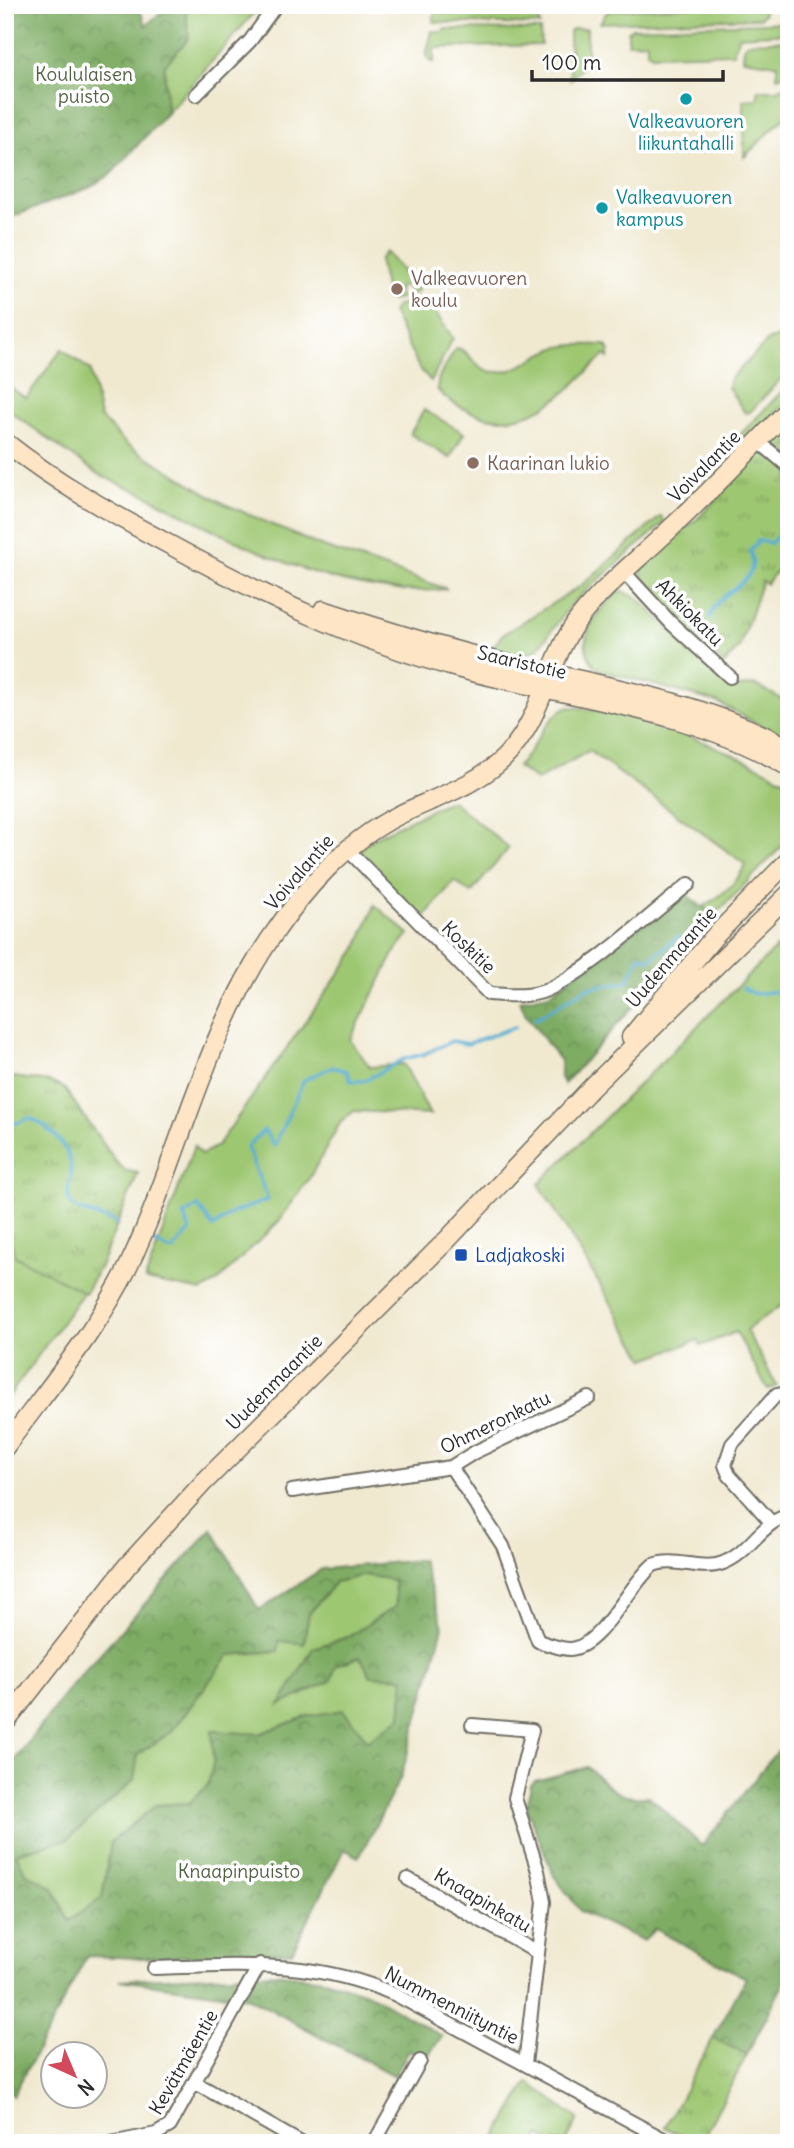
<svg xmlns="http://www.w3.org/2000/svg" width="794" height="2148" viewBox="0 0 794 2148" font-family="Delius,sans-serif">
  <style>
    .grass { fill: #9ec772; stroke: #64794e; stroke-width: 2 }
    .forest { fill: url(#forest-crowns); stroke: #546c48; stroke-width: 2; fill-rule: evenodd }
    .park { fill: url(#park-tufts); stroke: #64794e; stroke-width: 2 }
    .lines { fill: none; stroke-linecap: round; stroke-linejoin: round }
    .stream { stroke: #56add3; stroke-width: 3.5 }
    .street-casing { stroke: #706e65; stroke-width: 16 }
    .secondary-casing { stroke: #706e65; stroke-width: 21 }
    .street { stroke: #fff; stroke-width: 12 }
    .secondary { stroke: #fde5c5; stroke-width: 18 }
    .culture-dot { fill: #0f9aa8; stroke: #fff; stroke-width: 2.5 }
    .education-dot { fill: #8d6e63; stroke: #fff; stroke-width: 2.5 }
    .transit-dot { fill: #1a4fb4; stroke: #fff; stroke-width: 2.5 }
    .labels { text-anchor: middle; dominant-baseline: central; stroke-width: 7; stroke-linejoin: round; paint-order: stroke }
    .park-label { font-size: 19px; fill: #536244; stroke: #fff }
    .culture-label { font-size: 19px; fill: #0d838f; stroke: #fff }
    .education-label { font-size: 19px; fill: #785e54; stroke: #fff; text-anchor: start }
    .street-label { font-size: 19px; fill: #2b2b2b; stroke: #fff }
    .transit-label { font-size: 19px; fill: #164399; stroke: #fff; text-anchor: start }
  </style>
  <defs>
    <pattern id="forest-crowns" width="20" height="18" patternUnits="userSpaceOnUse" patternTransform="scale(1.75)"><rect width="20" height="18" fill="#7eac64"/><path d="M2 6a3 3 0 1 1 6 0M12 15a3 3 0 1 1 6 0" fill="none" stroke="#678c53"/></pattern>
    <pattern id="park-tufts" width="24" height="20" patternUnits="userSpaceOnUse" patternTransform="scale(1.75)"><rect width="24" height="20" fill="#9ec772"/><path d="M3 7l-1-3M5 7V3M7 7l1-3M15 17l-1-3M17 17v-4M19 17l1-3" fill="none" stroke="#81a25e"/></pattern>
  </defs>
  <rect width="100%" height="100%" fill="#fff"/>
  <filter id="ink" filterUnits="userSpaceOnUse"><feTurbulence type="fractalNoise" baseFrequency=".0143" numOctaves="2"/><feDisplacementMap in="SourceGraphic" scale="14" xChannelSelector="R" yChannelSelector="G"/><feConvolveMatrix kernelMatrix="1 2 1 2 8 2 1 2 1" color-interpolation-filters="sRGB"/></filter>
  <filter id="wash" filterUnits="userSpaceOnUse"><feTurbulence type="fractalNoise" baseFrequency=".00686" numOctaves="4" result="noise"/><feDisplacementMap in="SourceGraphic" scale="28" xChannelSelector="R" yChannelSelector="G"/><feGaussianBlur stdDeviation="1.57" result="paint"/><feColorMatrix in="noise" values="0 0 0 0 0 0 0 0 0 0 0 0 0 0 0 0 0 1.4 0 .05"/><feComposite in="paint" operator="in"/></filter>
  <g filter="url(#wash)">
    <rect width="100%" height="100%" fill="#f0e9d0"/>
    <!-- grass -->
    <path class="grass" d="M185 5H261L167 113 164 65 189 38Z
      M728 5H762L764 13 760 18 600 23 606 13 612 10Z
      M436 8 535 10 540 25 433 22Z
      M789 22V33L739 36 733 53 652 55 647 52V42L628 43V31L632 28Z
      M587 28V62L570 80 569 32 572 29Z
      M445 29 540 30 541 45 434 48V62H431L426 56 432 31 442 32Z
      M789 40V73L777 77V64L743 59 744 47 748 42Z
      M789 85V113L744 157V100L758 99V90H777Z
      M386 252 418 289 416 293 410 295 406 285 398 288 401 298 392 301 387 298 379 260Z
      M417 299 427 301 453 338 431 381 419 368 392 312 397 306Z
      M778 337 789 345V370L750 412 745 413 728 387 730 379 769 340Z
      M605 345 610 350 608 358 605 355C567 390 531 435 474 413 461 408 446 400 437 389L439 377 456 348C470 349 475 372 496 372 518 373 536 354 556 348 571 343 590 345 605 345Z
      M62 349 90 370 100 417 126 444 223 503 318 545 447 589C343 602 240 544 150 497 133 488 113 483 97 473 66 453 36 429 5 408V374L11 388 26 398Z
      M789 384V400L743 444 740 435Z
      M424 410 464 433 450 458 410 434Z
      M661 516 665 522 572 603 538 649 522 656 489 652 502 635 582 585Z
      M620 591 637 597 729 688 756 685 789 703V741L717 702 599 670C569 643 597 611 620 591Z
      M566 707C635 710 728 749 789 782V839L714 916 703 907C719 897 739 883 745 864L589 751 537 780 517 767C536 748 542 722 566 707Z
      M451 800 509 848 471 893 454 881 421 921 357 851 377 836Z
      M375 905 409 934 396 950 350 1040 370 1067 404 1064 430 1115 354 1111 340 1123 310 1177 279 1221 217 1282 202 1291 145 1280 194 1146 201 1155 218 1145 356 950Z
      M776 948 789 952V1300L746 1330 777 1386 768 1390 736 1332 701 1346 698 1340 645 1359 539 1184Z
      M5 1076 49 1082 64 1088 116 1162 126 1171 138 1173 95 1276 5 1402Z
      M365 1575 394 1580 396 1606 348 1637 313 1648 336 1665 360 1657 404 1678 402 1717 367 1741 308 1716 259 1734 212 1731 214 1760 209 1785 189 1803 156 1805 111 1842 102 1898 69 1921 53 1888 25 1872 15 1853 68 1839 138 1754 171 1732 229 1655 277 1651 278 1641 309 1614 335 1582Z"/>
    <!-- forest -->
    <path class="forest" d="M5 5H144L140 10 146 25 171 5H185L189 38 164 66 167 113 111 174 91 187 6 219Z
      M684 893 714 916 564 1084 560 1078V1061L526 1015 520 1000 549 994Z
      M212 1529 259 1610 322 1569 422 1560 443 1627 401 1777 359 1857 344 1849 292 1952 142 1958 87 1956 13 2096 5 2083V1773L70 1687ZM365 1575 394 1580 396 1606 348 1637 313 1648 280 1705 331 1681 336 1665 360 1657 371 1676 404 1678 401 1717 368 1741 343 1710 308 1716 259 1734 212 1731 214 1760 208 1785 189 1803 156 1805 111 1842 102 1898 69 1921 53 1888 25 1872 16 1853 68 1839 134 1780 138 1754 171 1732 229 1655 278 1651 279 1641 304 1644 309 1614 335 1582Z
      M777 1751 789 1759V1973L747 2055 713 2038 746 1978 655 1929 644 1941 581 1912 554 1876 526 1807 531 1785 535 1781 587 1767C608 1786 620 1802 649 1796L702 1846Z
      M275 1973 324 1979 369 1994 442 2036 427 2057 409 2050 394 2076 249 1998 119 1980Z"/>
    <!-- park -->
    <path class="park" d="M789 418V557L766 584 762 581 739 648 724 664 656 599 640 571 666 543 696 520 721 495 736 472Z
      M5 1076 49 1082 64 1088 116 1162 126 1171 138 1173 101 1264 85 1293 15 1256 5 1218Z
      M713 2038 747 2055 700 2143H693L665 2127Z
      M528 2082 578 2119 566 2143H551L539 2136 535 2143H493Z"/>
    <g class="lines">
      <!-- stream -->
      <path class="stream" d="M710 618C715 588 764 586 750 551L758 541 771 543 782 531 789 513
        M743 988 754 994 789 990
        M535 1019 587 988 627 982 640 956 650 959 678 937
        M5 1122 17 1123 29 1118C47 1124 70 1147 71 1167 72 1178 67 1189 68 1200L76 1209 117 1223
        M152 1241 172 1251 190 1231 184 1215 198 1206 213 1227 232 1213 268 1200 247 1147 264 1130 274 1146 304 1080 332 1067 347 1071 351 1081H364L404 1059 424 1054 452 1041 467 1044 515 1027"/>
    </g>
  </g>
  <g filter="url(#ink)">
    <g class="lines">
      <!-- street casing -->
      <g class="street-casing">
        <path id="street" d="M196 95 250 41 276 5
          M758 441 789 467
          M624 572 671 623 730 677
          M346 848 489 994C507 995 529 998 547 990 594 968 647 917 689 884
          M451 1467 503 1546 538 1641C548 1644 560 1649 570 1649 600 1648 630 1584 653 1565 676 1556 701 1572 723 1563 750 1553 760 1523 789 1515
          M292 1491 451 1467 475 1452 589 1398
          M771 1522 729 1475 725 1465 732 1444 777 1394
          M472 1725 532 1730 515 1798 538 1871 544 1902 525 2064
          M408 1879 538 1953
          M154 1968C242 1965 314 1959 396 1995L671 2143
          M196 2083 301 2143
          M111 2143 156 2134 170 2126 260 1964
          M374 2143 420 2061"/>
      </g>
      <!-- secondary casing -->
      <g class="secondary-casing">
        <path id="secondary" d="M5 442C57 483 114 515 172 546 262 595 355 640 454 667 566 698 688 707 789 767
          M323 610C383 630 446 649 508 664 603 686 702 701 789 748
          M631 1037 714 937 789 860
          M5 1447C48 1388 97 1331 129 1265 179 1159 204 1037 270 939 304 889 344 843 399 815 434 798 475 786 504 758 544 719 547 659 580 617 606 584 641 557 671 528 712 490 750 450 789 409
          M5 1723 127 1566 204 1482 446 1241 592 1087 789 894"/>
      </g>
      <!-- street -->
      <use href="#street" class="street"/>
      <!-- secondary -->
      <use href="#secondary" class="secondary"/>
    </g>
  </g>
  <!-- markers -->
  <g class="culture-dot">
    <circle cx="686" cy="99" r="7"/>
    <circle cx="602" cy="208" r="7"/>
  </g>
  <g class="education-dot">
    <circle cx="397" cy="289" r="7"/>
    <circle cx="473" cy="463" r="7"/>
  </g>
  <rect class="transit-dot" x="454" y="1248" width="14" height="14" rx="3.5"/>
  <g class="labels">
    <!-- park labels -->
    <g class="park-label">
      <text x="84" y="74">Koululaisen<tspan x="84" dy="22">puisto</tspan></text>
      <text x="239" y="1871">Knaapinpuisto</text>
    </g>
    <!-- culture labels -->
    <g class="culture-label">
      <text x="686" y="121">Valkeavuoren<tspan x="686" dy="22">liikuntahalli</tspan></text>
      <text x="616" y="197" text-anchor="start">Valkeavuoren<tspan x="616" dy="22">kampus</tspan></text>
    </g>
    <!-- education labels -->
    <g class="education-label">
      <text x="411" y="278">Valkeavuoren<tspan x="411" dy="22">koulu</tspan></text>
      <text x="487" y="463">Kaarinan lukio</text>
    </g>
    <!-- street labels -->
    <g class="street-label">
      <text transform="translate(704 466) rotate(-45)">Voivalantie</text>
      <text transform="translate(690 612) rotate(45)">Ahkiokatu</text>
      <text transform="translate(522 662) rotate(13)">Saaristotie</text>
      <text transform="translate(299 872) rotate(-49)">Voivalantie</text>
      <text transform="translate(469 947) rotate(44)">Koskitie</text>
      <text transform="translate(671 957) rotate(-49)">Uudenmaantie</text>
      <text transform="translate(274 1382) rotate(-45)">Uudenmaantie</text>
      <text transform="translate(495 1422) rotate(-26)">Ohmeronkatu</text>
      <text transform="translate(483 1900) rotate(30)">Knaapinkatu</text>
      <text transform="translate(452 2005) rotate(27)">Nummenniityntie</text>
      <text transform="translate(183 2062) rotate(-60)">Kevätmäentie</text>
    </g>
    <!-- transit labels -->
    <g class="transit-label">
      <text x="475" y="1255">Ladjakoski</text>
    </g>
  </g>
  <!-- margin -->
  <rect width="794" height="2148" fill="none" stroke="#fff" stroke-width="28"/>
  <!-- north arrow -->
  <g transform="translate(74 2075) rotate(136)"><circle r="33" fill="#ffffff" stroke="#aaaaaa" stroke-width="2"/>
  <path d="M0-5L12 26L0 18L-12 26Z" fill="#d1495b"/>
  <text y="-10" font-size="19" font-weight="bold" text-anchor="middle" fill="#2b2b2b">N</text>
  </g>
  <!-- scale -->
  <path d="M532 70v10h191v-10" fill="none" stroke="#2b2b2b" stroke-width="3.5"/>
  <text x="542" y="70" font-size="21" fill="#2b2b2b" stroke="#ffffff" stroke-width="5" paint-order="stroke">100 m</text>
</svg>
